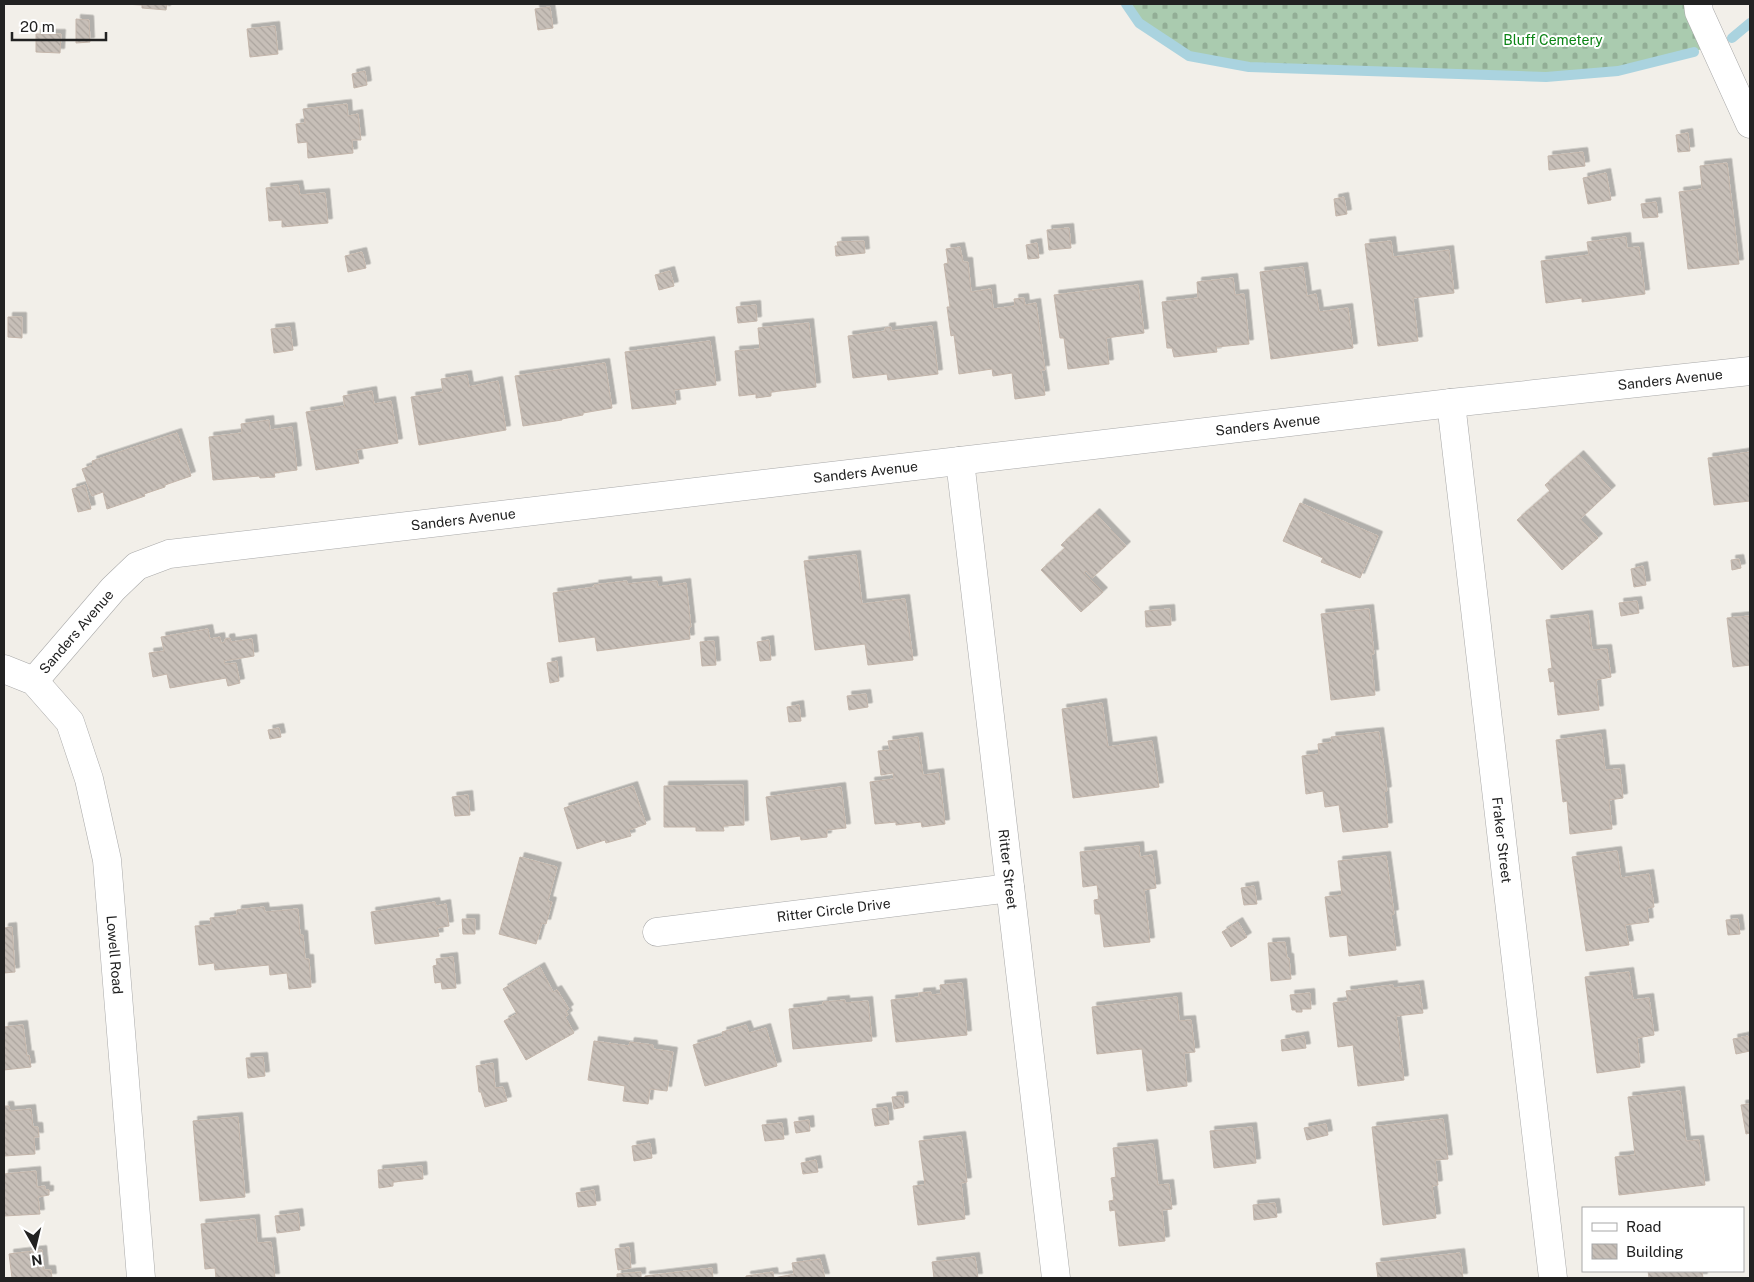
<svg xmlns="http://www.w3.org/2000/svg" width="1754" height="1282" viewBox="0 0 1754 1282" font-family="'Public Sans',sans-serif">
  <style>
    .cemetery { fill: url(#cemetery-stones) }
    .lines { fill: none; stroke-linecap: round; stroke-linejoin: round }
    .stream { stroke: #aad3df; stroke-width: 10 }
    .building { fill: url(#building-back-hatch); stroke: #c4b6ab; filter: url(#shadow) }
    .street-casing { stroke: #a9a9a9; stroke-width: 29 }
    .street { stroke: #fff; stroke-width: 28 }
    .labels { text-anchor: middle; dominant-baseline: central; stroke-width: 4; stroke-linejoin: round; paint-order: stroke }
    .park-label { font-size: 14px; fill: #0c8416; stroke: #fff }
    .street-label { font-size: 14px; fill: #222; stroke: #fff }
  </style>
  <defs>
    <pattern id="cemetery-stones" width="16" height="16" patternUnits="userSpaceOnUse" patternTransform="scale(1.25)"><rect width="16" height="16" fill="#aacbaf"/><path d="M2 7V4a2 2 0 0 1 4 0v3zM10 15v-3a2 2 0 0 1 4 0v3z" fill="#92ae96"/></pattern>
    <pattern id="building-back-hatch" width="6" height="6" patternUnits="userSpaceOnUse" patternTransform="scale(1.25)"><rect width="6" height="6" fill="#c7bfb8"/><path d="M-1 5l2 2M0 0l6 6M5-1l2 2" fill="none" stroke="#aba49e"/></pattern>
    <filter id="shadow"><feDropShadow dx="4.5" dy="-4.5" stdDeviation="0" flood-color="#0004"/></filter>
  </defs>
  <rect width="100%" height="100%" fill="#f2efe9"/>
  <!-- cemetery -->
  <path class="cemetery" d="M1126 4H1698L1714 44 1694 52 1618 71 1546 77 1249 67 1189 56 1139 23Z"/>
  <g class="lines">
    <!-- stream -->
    <path class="stream" d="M1126 4 1139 23 1189 56 1249 67 1546 77 1618 71 1694 52
      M1732 38 1750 23"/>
  </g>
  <!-- building -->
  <path class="building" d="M123 4H167L166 10 142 8V5Z
    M550 7 553 28 538 30 535 9Z
    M76 19 89 20 90 42 76 43Z
    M275 26 278 54 250 57 247 29Z
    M36 34H61L60 53 36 52Z
    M365 71 367 85 354 88 352 74Z
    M347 104 348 116 358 114 361 140H352L353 153 308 158 307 142 298 143 296 124 305 123 303 109Z
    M1688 133 1690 151 1678 152 1676 135Z
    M1583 152 1585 166 1549 170 1548 156Z
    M1727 163 1739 264 1688 269 1679 192 1702 189 1700 166Z
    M1606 173 1611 200 1588 204 1583 178Z
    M298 185 300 195 325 193 328 223 282 227V220L269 221 266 188Z
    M1344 197 1347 214 1336 216 1334 199Z
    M1656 202 1658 217 1643 218 1641 204Z
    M1069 228 1071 248 1049 250 1047 230Z
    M1626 237 1627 248 1639 247 1645 294 1582 302V298L1546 303 1541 261 1589 255 1587 242Z
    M864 241 865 253 836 256 835 246H838L837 242Z
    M1391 241 1393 257 1449 250 1454 293 1413 298 1418 341 1378 346 1365 244Z
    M1037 243 1039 258 1028 259 1026 245Z
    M960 247 963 262H968L971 292 991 289 993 309 1015 306 1014 299 1024 298 1025 305 1036 303 1045 370H1041L1045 395 1015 399 1012 373 993 376 992 369 959 374 954 335 951 336 947 307H950L944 264 948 263 946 249Z
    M362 252 366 268 348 272 345 256Z
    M1303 267 1307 296 1316 294 1319 312 1348 308 1353 348 1271 359 1260 272Z
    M670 271 674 286 659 290 655 275Z
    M1233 278 1235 295 1244 294 1249 344 1216 347 1217 352 1174 357 1172 348H1167L1162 302 1198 298 1197 282Z
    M1138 285 1144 333 1106 338 1109 364 1068 369 1064 338H1060L1054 295Z
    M756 305 757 321 738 323 736 307Z
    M8 317H22V338L8 337Z
    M809 323 816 387 771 392V396L756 398V394L739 396 735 351 760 349 758 328Z
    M932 326 938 374 888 380 887 374 853 378 848 336 885 331V328L891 327V331Z
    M290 327 293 350 274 353 271 329Z
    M710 341 716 385 674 390 676 404 632 409 625 352Z
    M605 363 612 408 583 413V415L562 419V420L523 426 515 376Z
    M467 375 469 387 498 381 506 430 419 445 411 397 443 392 441 379Z
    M372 391 374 404 391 401 398 443 356 450 359 463 316 470 306 412 343 406 345 408 343 396Z
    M269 420 270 430 292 427 297 470 274 473 275 477 260 478 259 476 213 480 209 437 242 433 241 424Z
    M177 433 191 476 165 485V487L144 494 145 496 107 509 103 492 92 496 82 469 93 465 92 461Z
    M1750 452V501L1714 505 1708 458Z
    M1579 455 1611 490 1580 519 1598 538 1562 570 1517 520 1550 491 1545 485Z
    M85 485 91 509 78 512 72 489Z
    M1300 503 1378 536 1360 578 1321 562 1323 558 1283 541Z
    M1095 513 1126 546 1092 578 1086 571 1084 573 1103 592 1081 612 1041 570 1065 548 1061 545Z
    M856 555 862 604 905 599 913 660 868 665 865 644 815 650 804 561Z
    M1739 559 1741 568 1732 570 1731 560Z
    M1643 566 1646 585 1634 587 1631 569Z
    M627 581V584L657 581 658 587 686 583 691 627H689L690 639 597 651 595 637 559 642 553 593 595 587 594 585Z
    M1637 601 1639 613 1621 616 1619 603Z
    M1170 609 1171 625 1146 627 1145 611Z
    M1369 609 1374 654H1371L1375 695 1331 700 1321 614Z
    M1588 615 1592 650 1607 649 1611 677 1596 680 1599 710 1558 715 1554 681 1550 682 1548 669 1552 668 1546 620Z
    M1750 616V665L1733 667 1727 618Z
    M208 629 210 639 220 637 221 643 225 642V639L230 638 231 642 252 639 254 656 224 661 225 664 236 663 240 683 228 686 226 678 170 688 167 674 153 677 149 653 164 651 161 637Z
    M769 640 771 660 760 661 757 642Z
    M714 641 716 665 702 666 700 642Z
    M557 661 559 681 550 683 547 663Z
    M866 694 868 707 849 710 847 696Z
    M1102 703 1108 747 1152 741 1159 787 1073 798 1062 709Z
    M799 705 801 721 789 722 787 707Z
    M279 728 281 737 270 739 268 730Z
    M1379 732 1387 791 1384 792 1388 827 1343 832 1339 805 1325 807 1323 791 1306 794 1302 756 1319 754 1318 744 1332 742 1331 737Z
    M1601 734 1605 770 1620 769 1623 798 1609 800 1612 829 1570 834 1567 801 1563 802 1556 740Z
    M918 737 923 775 939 773 945 824 922 827 921 822 896 825V822L875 824 870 782 894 779 893 773 881 775 878 751 890 750 888 741Z
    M743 785 744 825 723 826 724 831H696V827H664V786Z
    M633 786 646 824 629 830 631 836 606 843 605 840 577 849 564 808Z
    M841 787 846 828 827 830V837L801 840 800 836 771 840 766 797Z
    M468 795 470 815 455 816 452 797Z
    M1139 846 1140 857 1152 855 1156 888 1144 890 1150 942 1104 947 1100 914H1095L1094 900 1099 899 1097 885 1083 887 1080 852Z
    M1617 851 1621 878 1649 874 1654 907 1647 908 1649 922 1625 925 1629 945 1586 951 1572 857Z
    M1386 856 1394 914 1391 915 1396 950 1349 956 1347 935 1330 937 1325 897 1342 895 1338 861Z
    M520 857 557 867 548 901 552 902 546 924 542 923 536 944 499 934Z
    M1254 886 1257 904 1244 905 1241 888Z
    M435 902 436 906 446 904 449 926 437 928 439 936 375 944 371 912Z
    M264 907 265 912 298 909 300 935H303L305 959H309L311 987 289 989 287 973 270 975 269 965 215 970 214 963 199 965 195 926 211 925 210 918 237 915V910Z
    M462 919H475V934H463Z
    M1738 919 1740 934 1728 935 1726 920Z
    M1238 922 1247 937 1231 947 1222 932Z
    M12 927 15 972 4 973V928Z
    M1285 942 1287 958H1289L1291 979 1271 981 1268 943Z
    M453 957 456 988 442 989 441 982 435 983 433 966 437 965 436 959Z
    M540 967 553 992 557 990 569 1009 566 1011 568 1015 565 1017 574 1033 526 1060 504 1021 517 1014 503 989Z
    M1629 972 1633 1000 1649 998 1654 1035 1637 1038 1640 1067 1597 1073 1585 977Z
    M962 983 967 1035 896 1042 891 1000 919 997V993L931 992V995L941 994 940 985Z
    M1393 985V988L1419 985 1423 1013 1396 1016 1404 1080 1358 1086 1353 1045 1338 1047 1333 1003 1348 1001 1346 991Z
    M1310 993 1311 1009H1302V1012H1296V1010H1292L1290 995Z
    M1177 997 1179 1021 1191 1020 1195 1052 1184 1053 1187 1086 1147 1091 1142 1049 1097 1054 1092 1007Z
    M845 1000V1003L868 1001 872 1041 793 1049 789 1009 823 1005V1002Z
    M23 1025 27 1056 29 1055 31 1067 4 1070V1027Z
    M746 1025 749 1033 766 1028 777 1066 705 1086 693 1045 723 1036 722 1032Z
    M1304 1036 1306 1048 1282 1051 1281 1040Z
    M1748 1036 1750 1051 1736 1054 1733 1039Z
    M594 1041 629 1046 630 1042 653 1045V1049L673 1052 667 1091 650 1089 648 1104 623 1101 625 1086 588 1080Z
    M263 1057 265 1076 248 1078 246 1058Z
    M493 1063 495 1088 503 1087 507 1101 485 1107 481 1092H479L476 1066Z
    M1680 1091 1686 1141 1699 1140 1705 1185 1619 1195 1615 1157 1635 1155 1628 1097Z
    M903 1096 904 1107 894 1109 892 1097Z
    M1750 1104V1133L1746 1134 1741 1105Z
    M4 1106H9L10 1111 31 1109 33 1127H38L39 1137H34L35 1154 4 1156Z
    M887 1107 889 1124 875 1126 872 1109Z
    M238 1117 245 1197 200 1201 193 1121Z
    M1443 1119 1448 1159 1435 1160 1438 1185 1432 1186 1436 1218 1383 1225 1372 1127Z
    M809 1120 810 1131 796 1133 794 1122Z
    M782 1123 784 1139 765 1141 762 1125Z
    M1326 1124 1328 1135 1307 1140 1304 1128Z
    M1252 1127 1256 1163 1214 1168 1210 1131Z
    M961 1136 967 1182 961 1183 965 1219 918 1225 913 1186 925 1185 919 1141Z
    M650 1143 652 1158 634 1161 632 1146Z
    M1153 1144 1158 1185 1169 1184 1172 1209 1162 1210 1165 1241 1119 1246 1115 1210 1110 1211 1109 1201 1114 1200 1111 1178 1116 1177 1113 1148Z
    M816 1160 818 1172 803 1174 801 1163Z
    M422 1166 423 1179 393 1182V1186L379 1188 378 1170Z
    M36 1171 37 1187 45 1186V1190H49V1195L38 1197 40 1214 4 1216V1174Z
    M594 1190 596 1205 578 1207 576 1193Z
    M1275 1203 1277 1217 1254 1220 1253 1205Z
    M298 1213 300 1230 277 1233 275 1216Z
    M255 1219 257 1243 271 1242 275 1278H216L215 1268 205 1269 201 1224Z
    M629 1247 631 1268 618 1270 615 1249Z
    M42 1250 44 1270H51L52 1278H12L9 1254Z
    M1460 1253 1463 1278H1378L1376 1263Z
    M975 1257 978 1278H934L932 1262Z
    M820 1259 825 1278H746V1276L773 1272 774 1278 794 1274 792 1263Z
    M712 1268 713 1278H645V1276Z
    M1648 1271H1702L1703 1278H1649Z
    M641 1272V1278H617V1274Z"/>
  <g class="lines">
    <!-- street casing -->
    <g class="street-casing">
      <g id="street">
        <path d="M1698 4 1699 12 1750 124"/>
        <path id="s1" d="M1451 403 1553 1278"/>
        <path id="s2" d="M960 461 1056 1278"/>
        <path id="s3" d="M4 669 34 681 70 722 89 779 107 860 141 1278"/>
        <path id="s4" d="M34 681 113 589 137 566 169 554 1451 403 1750 371"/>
        <path id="s5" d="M657 932 1010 888"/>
      </g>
    </g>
    <!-- street -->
    <use href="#street" class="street"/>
  </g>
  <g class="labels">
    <!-- park labels -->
    <g class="park-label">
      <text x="1553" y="40">Bluff Cemetery</text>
    </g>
    <!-- street labels -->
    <g class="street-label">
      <text stroke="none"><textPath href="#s4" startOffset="1700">Sanders Avenue</textPath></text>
      <text stroke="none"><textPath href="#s4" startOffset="1295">Sanders Avenue</textPath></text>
      <text stroke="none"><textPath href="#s4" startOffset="890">Sanders Avenue</textPath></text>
      <text stroke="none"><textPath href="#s4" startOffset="485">Sanders Avenue</textPath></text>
      <text stroke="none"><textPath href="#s4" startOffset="65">Sanders Avenue</textPath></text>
      <text stroke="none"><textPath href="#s1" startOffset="440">Fraker Street</textPath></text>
      <text stroke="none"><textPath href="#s2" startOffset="411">Ritter Street</textPath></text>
      <text stroke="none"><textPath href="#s5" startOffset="178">Ritter Circle Drive</textPath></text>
      <text stroke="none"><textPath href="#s3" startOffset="325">Lowell Road</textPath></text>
    </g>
  </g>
  <!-- border -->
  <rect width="1754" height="1282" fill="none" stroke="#222222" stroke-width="10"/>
  <!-- legend -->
  <rect x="1582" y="1207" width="162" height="65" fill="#ffffff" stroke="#a7a7a7"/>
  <rect x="1592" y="1223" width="25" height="8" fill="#ffffff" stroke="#a7a7a7"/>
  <text x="1626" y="1232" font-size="15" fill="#222222">Road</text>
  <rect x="1592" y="1244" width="25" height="15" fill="url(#building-back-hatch)" stroke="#a7a7a7"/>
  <text x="1626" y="1257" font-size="15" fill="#222222">Building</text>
  <!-- north arrow -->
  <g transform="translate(35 1247) rotate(172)" stroke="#ffffff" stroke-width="4" paint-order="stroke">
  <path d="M0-4L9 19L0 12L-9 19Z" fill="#222222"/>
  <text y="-8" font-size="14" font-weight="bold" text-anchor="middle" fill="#222222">N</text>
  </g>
  <!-- scale -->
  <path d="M12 32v8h94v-8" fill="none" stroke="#222222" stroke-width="2.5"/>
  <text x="20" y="32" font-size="15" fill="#222222" stroke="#ffffff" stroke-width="4" paint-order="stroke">20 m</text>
</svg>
